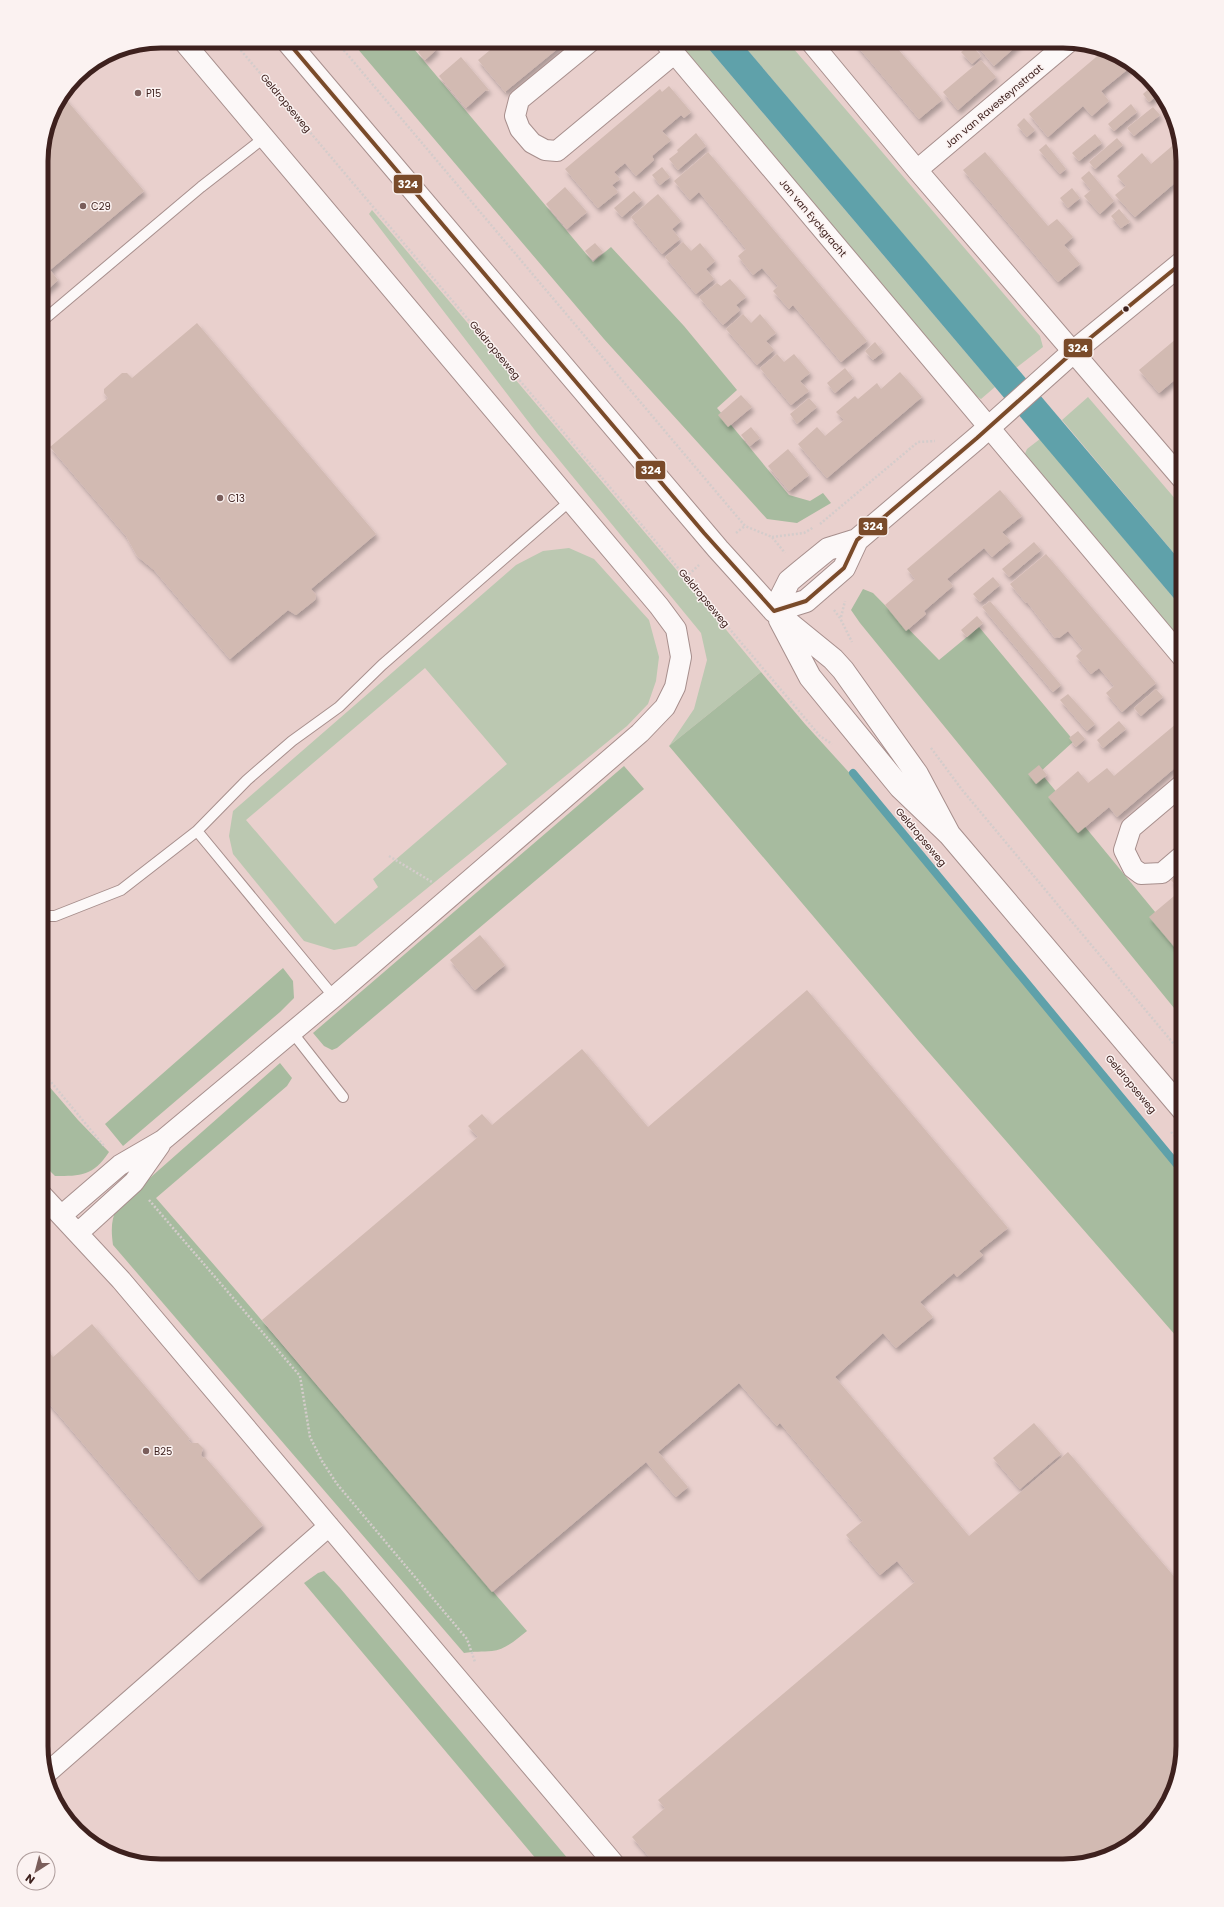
<svg xmlns="http://www.w3.org/2000/svg" width="1224" height="1907" viewBox="0 0 1224 1907" font-family="Poppins,sans-serif">
  <style>
    .green { fill: #bbc8b1; fill-rule: evenodd }
    .forest { fill: #a7bb9f }
    .water { fill: #5fa1aa }
    .lines { fill: none; stroke-linecap: round; stroke-linejoin: round }
    .stream { stroke: #5fa1aa; stroke-width: 8 }
    .building { fill: #d2bab2; filter: url(#shadow) }
    .service-casing { stroke: #a78f8d; stroke-width: 12 }
    .minor-casing { stroke: #a78f8d; stroke-width: 22 }
    .secondary-casing { stroke: #a78f8d; stroke-width: 24 }
    .path { stroke: #d4cccb; stroke-width: 2.5; stroke-dasharray: 2 2; stroke-linecap: butt }
    .service { stroke: #fcf8f8; stroke-width: 10 }
    .minor { stroke: #fcf8f8; stroke-width: 20 }
    .secondary { stroke: #fcf8f8; stroke-width: 22 }
    .bus-1-casing { stroke: #fbf2f1; stroke-width: 7 }
    .bus-1 { stroke: #7a4b2a; stroke-width: 4 }
    .poi-dot { fill: #7a5e5b; stroke: #fbf2f1; stroke-width: 1.5 }
    .bus-dot { fill: #3e211e; stroke: #fbf2f1; stroke-width: 1.5 }
    .labels { text-anchor: middle; dominant-baseline: central; stroke-width: 3; stroke-linejoin: round; paint-order: stroke }
    .poi-label { font-size: 10px; fill: #3e211e; stroke: #fbf2f1; text-anchor: start }
    .street-label { font-size: 10px; fill: #3e211e; stroke: #fbf2f1 }
    .rim { fill: none; stroke: #3e211e; stroke-width: 5 }
    .line-badge { stroke: #fbf2f1; stroke-width: 1.5 }
    .badge-label { font-size: 11px; text-anchor: middle; font-weight: bold; fill: #fff }
  </style>
  <defs>
    <filter id="shadow"><feDropShadow dx="2.5" dy="4.5" stdDeviation="2" flood-color="#0004"/></filter>
  </defs>
  <rect width="100%" height="100%" fill="#e9d0cd"/>
  <!-- green -->
  <path class="green" d="M670 41H702L995 387 981 399 976 396 971 390 969 391Z
    M740 41H787L1033 328 1040 336 1043 347 1016 368Z
    M372 210 680 574 761 672 669 746 694 709 707 660 701 633 537 433 369 214Z
    M1088 397 1183 508V564L1062 420Z
    M1040 439 1183 609V646L1024 456 1027 449Z
    M569 548 594 559 649 620 659 657 656 681 648 704 627 726 356 946 334 950 304 941 233 854 229 836 233 811 516 565 543 551ZM425 668 507 764 373 879 378 887 335 924 246 820Z"/>
  <!-- forest -->
  <path class="forest" d="M351 41H423L414 49 593 262 611 247 684 326 737 390 717 408 789 495 810 501 823 493 831 503 797 523 767 519 604 339Z
    M863 589 873 593 939 660 979 627 1074 741 1040 772 1183 946V1019L860 623 851 610Z
    M761 672 805 724 855 779 1183 1167V1344L918 1040 669 746Z
    M624 766 644 789 337 1048 332 1050 324 1046 313 1033Z
    M283 968 293 981 294 998 280 1012 123 1146 105 1124Z
    M280 1063 292 1078 287 1086 156 1198C281 1341 403 1487 527 1631 517 1639 505 1650 492 1651 482 1652 474 1651 464 1653L113 1245C111 1230 111 1220 117 1207Z
    M41 1077 78 1120 109 1152C93 1176 81 1176 55 1176L41 1162Z
    M324 1571 340 1588 574 1866H542L304 1583 318 1573Z"/>
  <!-- water -->
  <path class="water" d="M702 41H740L1183 564V609Z"/>
  <g class="lines">
    <!-- stream -->
    <path class="stream" d="M853 773 1183 1172"/>
  </g>
  <!-- building -->
  <path class="building" d="M431 41 437 49 425 60 418 52Z
    M501 41H567L506 91V93L478 60Z
    M853 41H891L942 100 919 119Z
    M977 41H1022L994 66 975 43Z
    M971 45 981 56 972 64 961 52Z
    M1102 52 1130 61 1133 65 1101 91 1109 101 1092 116 1083 106 1048 137 1029 114Z
    M461 57 489 90 487 91 486 90 466 108 439 76Z
    M981 60 996 77 958 110 943 92Z
    M669 86 691 112 684 118 681 115 662 131 671 140 652 156 654 160 636 176 625 163 614 172 620 179 612 185 618 192 598 208 565 169 660 89 662 92Z
    M1152 86 1159 94 1149 102 1143 94Z
    M63 96 144 191 50 270 58 280 45 292 41 287V153L50 115Z
    M1131 104 1137 112 1114 131 1108 124Z
    M1153 107 1160 115 1134 136 1127 128Z
    M1024 118 1035 130 1027 137 1017 125Z
    M696 133 706 146 678 170 669 159 678 152 677 150Z
    M1095 134 1102 143 1079 161 1072 153Z
    M1117 138 1123 145 1095 169 1089 162Z
    M1178 141 1183 161V176L1135 217 1115 195 1126 186 1117 176 1142 153 1151 164Z
    M1046 144 1066 169 1060 174 1039 150Z
    M708 152 867 341 841 362 793 305 789 309 773 291 778 286 762 268 753 275 738 256 746 249 699 192 690 200 674 181Z
    M985 152 1048 226 1057 219 1073 237 1064 245 1080 264 1058 282 963 170Z
    M662 167 670 177 660 185 652 175Z
    M1089 171 1114 201 1100 214 1084 196 1091 190 1081 178Z
    M565 187 587 212 567 229 546 204Z
    M1072 188 1080 198 1068 208 1060 198Z
    M634 191 642 200 622 217 614 208Z
    M658 194 681 221 672 229 680 239 662 254 631 217Z
    M1119 209 1130 222 1121 228 1111 216Z
    M683 242 691 251 700 243 715 261 706 269 714 279 696 294 665 257Z
    M595 243 603 252 593 260 585 251Z
    M730 279 746 297 736 305 740 310 723 325 699 297 717 283 721 286Z
    M743 314 751 323 760 314 776 333 766 341 774 350 757 365 726 329Z
    M197 323 376 534 311 589 316 595 315 600 296 615 288 610 230 659 154 570 137 556 126 536 50 447 108 398 104 393V389L122 373H127L132 378Z
    M1183 333V373L1159 393 1139 370Z
    M875 342 883 352 873 360 865 351Z
    M777 354 784 362 794 354 810 373 800 381 809 391 791 405 760 368Z
    M845 368 853 378 835 393 827 383Z
    M900 372 922 397 827 478 798 444 817 427 825 436 844 420 836 412 855 396 858 399 877 383 881 389Z
    M741 395 752 407 728 427 718 415Z
    M809 398 817 407 797 424 790 414Z
    M751 427 760 438 750 446 741 435Z
    M788 449 809 475 789 491 768 466Z
    M1000 490 1022 516 1002 532 1011 541 992 557 984 548 966 563 947 579 953 586 924 611 926 614 906 631 885 605 915 579 907 569Z
    M1034 542 1041 550 1009 577 1002 569Z
    M1046 554 1156 683 1122 712 1106 693 1114 686 1099 668 1091 674 1076 656 1083 649 1068 631 1059 638 1057 637 1055 638 1027 602 1026 603 1010 584Z
    M993 577 1000 585 980 602 973 594Z
    M990 601 1061 685 1053 692 982 607Z
    M977 616 983 623 967 637 961 630Z
    M1156 689 1163 697 1141 716 1134 708Z
    M1068 694 1095 724 1087 731 1060 700Z
    M1183 718V761L1117 817 1109 807 1078 833 1048 797 1078 771 1088 783 1107 768 1114 776Z
    M1119 721 1126 729 1103 748 1097 740Z
    M1078 731 1085 739 1076 747 1069 738Z
    M1039 765 1047 775 1036 784 1028 774Z
    M1183 870V943L1176 949 1149 917 1180 891 1171 880Z
    M480 935 505 965 475 990 450 960Z
    M807 990 1008 1228 979 1251 983 1255 957 1277 954 1273 920 1302 933 1317 896 1348 883 1333 835 1377 969 1536 1068 1452 1183 1587V1746L1167 1806 1148 1831 1116 1854 1063 1866H657L632 1837 665 1808 658 1800 915 1582 897 1561 880 1575 846 1535 863 1521 780 1423 777 1426 739 1383 658 1452 688 1487 676 1497 646 1462 492 1592 262 1320 478 1137 468 1126 476 1119 482 1114 492 1125 582 1049 648 1127Z
    M92 1324 190 1439 188 1440 191 1443H198L203 1448 201 1455 203 1458 205 1457 263 1525 199 1580 41 1394V1347L43 1345 53 1357Z
    M1034 1423 1061 1454 1020 1489 993 1458Z"/>
  <g class="lines">
    <!-- service casing -->
    <g class="service-casing">
      <path id="service" d="M41 322 201 187 265 137
        M41 512H42
        M197 831 334 997
        M41 916H55L121 890 197 831 247 780 292 741 339 707 382 665 570 501
        M292 1032 343 1097"/>
    </g>
    <!-- minor casing -->
    <g class="minor-casing">
      <path id="minor" d="M591 41 519 100 515 116 520 129 532 143 545 150 557 151 675 53
        M664 41 1183 658
        M810 41 917 170 1183 480
        M917 170 1070 41
        M1183 855 1162 873 1141 874 1133 868 1124 850 1131 828 1183 784
        M41 1194 121 1280 616 1866
        M62 1215 120 1165 163 1140 334 997 640 733 665 707 675 687 681 657 676 629 659 606 183 41
        M78 1233 134 1182 160 1145
        M47 1773 329 1526"/>
    </g>
    <!-- secondary casing -->
    <g class="secondary-casing">
      <path id="secondary" d="M287 41 718 549 774 611 833 659 843 670 917 774 949 834
        M774 611 806 601 844 568 857 540 977 438 1073 352 1183 262
        M774 611 789 581 801 571 828 549 857 540
        M780 620 810 677 900 787 949 834 1183 1110"/>
    </g>
    <!-- path -->
    <path class="path" d="M233 41 820 736 832 744
      M336 41 745 526 772 537 785 553
      M820 524 918 442 935 441
      M736 533 745 526
      M772 537 804 533 814 527
      M686 577 699 565
      M834 610 840 618 852 642
      M841 617 845 601
      M931 748 963 791 1183 1055
      M389 856 432 882
      M41 1070 105 1147
      M1171 1132 1183 1146
      M149 1200 300 1376 310 1437 322 1461 337 1484 467 1639 475 1662"/>
    <!-- service -->
    <use href="#service" class="service"/>
    <!-- minor -->
    <use href="#minor" class="minor"/>
    <!-- secondary -->
    <use href="#secondary" class="secondary"/>
    <!-- bus-1 casing -->
    <g class="bus-1-casing">
      <path id="bus-1" d="M287 41 704 533 774 611
        M774 611 806 601 844 568 857 540 977 438 1073 352 1183 262"/>
    </g>
    <!-- bus-1 -->
    <use href="#bus-1" class="bus-1"/>
  </g>
  <!-- markers -->
  <g class="poi-dot">
    <circle cx="138" cy="93" r="4"/>
    <circle cx="83" cy="206" r="4"/>
    <circle cx="220" cy="498" r="4"/>
    <circle cx="146" cy="1451" r="4"/>
  </g>
  <circle class="bus-dot" cx="1126" cy="309" r="3.5"/>
  <g class="labels">
    <!-- poi labels -->
    <g class="poi-label">
      <text x="146" y="93">P15</text>
      <text x="91" y="206">C29</text>
      <text x="228" y="498">C13</text>
      <text x="154" y="1451">B25</text>
    </g>
    <!-- street labels -->
    <g class="street-label">
      <text transform="translate(286 103) rotate(50)">Geldropseweg</text>
      <text transform="translate(994 106) rotate(-40)">Jan van Ravesteynstraat</text>
      <text transform="translate(813 218) rotate(50)">Jan van Eyckgracht</text>
      <text transform="translate(495 350) rotate(50)">Geldropseweg</text>
      <text transform="translate(704 598) rotate(50)">Geldropseweg</text>
      <text transform="translate(921 837) rotate(50)">Geldropseweg</text>
      <text transform="translate(1131 1084) rotate(50)">Geldropseweg</text>
    </g>
  </g>
  <!-- crop -->
  <path d="M0 0H1224V1907H0ZM161 48H1063A113 113 0 0 1 1176 161V1746A113 113 0 0 1 1063 1859H161A113 113 0 0 1 48 1746V161A113 113 0 0 1 161 48Z" fill="#fbf2f1" fill-rule="evenodd"/>
  <path class="rim" d="M161 48H1063A113 113 0 0 1 1176 161V1746A113 113 0 0 1 1063 1859H161A113 113 0 0 1 48 1746V161A113 113 0 0 1 161 48Z"/>
  <g class="line-badge">
    <rect x="393" y="174" width="30" height="20" rx="4" fill="#7a4b2a"/>
    <rect x="1063" y="338" width="30" height="20" rx="4" fill="#7a4b2a"/>
    <rect x="635" y="460" width="31" height="20" rx="4" fill="#7a4b2a"/>
    <rect x="858" y="517" width="30" height="19" rx="4" fill="#7a4b2a"/>
  </g>
  <g class="badge-label">
    <text x="408" y="188">324</text>
    <text x="1078" y="352">324</text>
    <text x="651" y="474">324</text>
    <text x="873" y="530">324</text>
  </g>
  <!-- north arrow -->
  <g transform="translate(36 1871) rotate(216)"><circle r="19" fill="#fbf2f1" stroke="#af9e9d"/>
  <path d="M0-3L7 15L0 10L-7 15Z" fill="#7a5e5b"/>
  <text y="-6" font-size="11" font-weight="bold" text-anchor="middle" fill="#3e211e">N</text>
  </g>
</svg>
